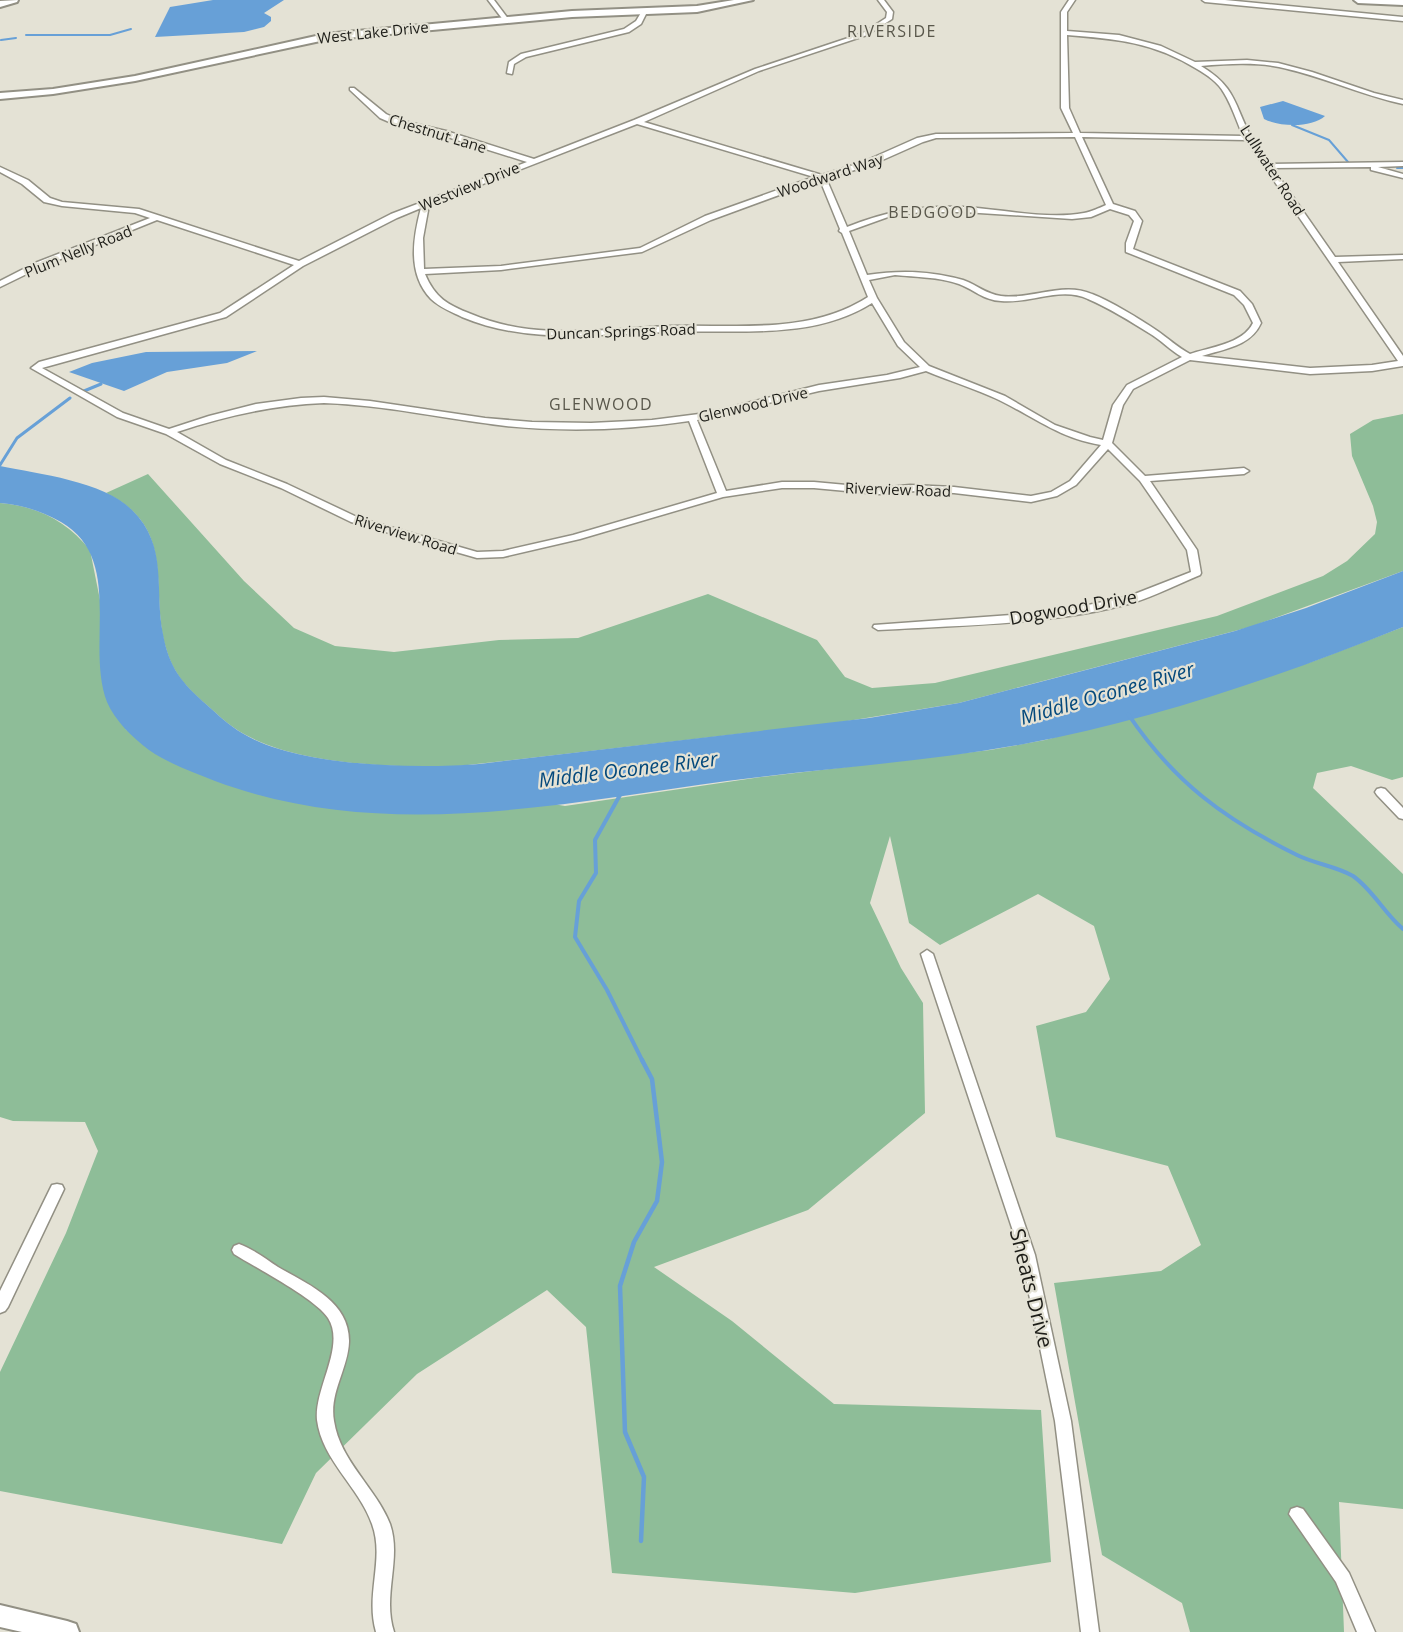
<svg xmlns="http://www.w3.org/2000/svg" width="1403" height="1632" viewBox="0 0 1403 1632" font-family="'Open Sans',sans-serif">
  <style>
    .green { fill: #8ebd98 }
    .water { fill: #67a0d7 }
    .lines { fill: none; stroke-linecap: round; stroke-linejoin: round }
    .stream-far3 { stroke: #67a0d7; stroke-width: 2 }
    .stream-far2 { stroke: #67a0d7; stroke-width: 3 }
    .stream-far1 { stroke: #67a0d7; stroke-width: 4 }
    .stream { stroke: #67a0d7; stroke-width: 4.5 }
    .street-casing { stroke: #929084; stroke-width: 3 }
    .secondary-casing { stroke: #929084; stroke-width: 4 }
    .street { fill: #fff; fill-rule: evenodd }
    .secondary { fill: #fff; fill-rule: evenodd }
    .labels { text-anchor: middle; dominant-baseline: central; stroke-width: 4.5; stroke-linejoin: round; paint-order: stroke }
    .far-street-label { font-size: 15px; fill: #1d1d18; stroke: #e4e2d5 }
    .far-neighbourhood-label { font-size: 16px; letter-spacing: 1.5px; fill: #59574b; stroke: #e4e2d5 }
    .street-label { font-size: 18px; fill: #1d1d18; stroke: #e4e2d5 }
    .water-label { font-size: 20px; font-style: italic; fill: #04497c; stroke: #e4e2d5 }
    .near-street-label { font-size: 21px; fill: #1d1d18; stroke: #e4e2d5 }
  </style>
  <rect width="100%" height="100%" fill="#e4e2d5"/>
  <!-- green -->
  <path class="green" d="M1403 414V571L1250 627 959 703 835 723 459 766C396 768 299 765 244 734 231 727 219 716 208 706 188 689 173 674 166 648 149 589 178 528 106 493L148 474 244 581 294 628 335 646 394 652 499 640 578 638 708 594 817 640 845 677 872 688 935 683 1217 616 1323 576 1347 561 1375 534 1377 522 1373 506 1352 456 1350 434 1373 420Z
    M0 503C37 506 67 521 90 550L126 730 565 806 761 777 990 750 1045 740 1210 696 1314 661 1403 627V777L1392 780 1351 766 1317 773 1313 788 1403 874V1509L1339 1502 1344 1632H1190L1182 1603 1102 1555 1054 1283 1161 1271 1201 1245 1168 1166 1056 1137 1036 1026 1086 1012 1110 979 1094 926 1038 894 940 945 909 923 890 836 870 903 901 968 923 1003 925 1113 808 1210 654 1267 732 1321 834 1404 1041 1410 1051 1562 855 1593 612 1573 586 1327 547 1290 417 1374 316 1473 282 1544 0 1491V1372L66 1233 98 1151 85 1122 13 1121 0 1117Z"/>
  <!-- water -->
  <path class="water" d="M213 0H284L264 13 271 17V21L264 27 244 32 155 37 170 7Z
    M1283 101 1325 116C1312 128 1280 127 1264 119L1260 107Z
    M257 351 227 363 167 372 124 391 69 372 92 363 146 352Z
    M0 466C39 474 103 481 132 510 169 546 154 590 163 634 169 668 182 683 207 705 218 715 230 726 242 733 297 767 415 769 479 764L869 718 959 703 1235 631 1306 608 1403 571V627C1281 676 1154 720 1024 744 926 762 826 768 727 781 558 804 381 843 215 781 193 772 169 764 149 750 133 738 115 721 107 702 85 645 125 559 61 522 42 511 22 505 0 503Z"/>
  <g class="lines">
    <!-- stream-far3 -->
    <path class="stream-far3" d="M26 35H110L131 29
      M1 40 16 38
      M1292 125 1329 140 1348 162
      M1397 168H1403"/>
    <!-- stream-far2 -->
    <path class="stream-far2" d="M84 391 101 384
      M0 465 17 438 70 398"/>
    <!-- stream-far1 -->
    <path class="stream-far1" d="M1128 714C1174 782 1224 819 1297 855 1315 864 1336 866 1353 876 1373 890 1384 913 1403 929
      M620 795 595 840 596 873 579 901 575 937 607 990 643 1062"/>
    <!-- stream -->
    <path class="stream" d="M641 1541 644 1477 625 1432 620 1286 634 1242 657 1201 662 1162 652 1079 642 1060"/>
    <!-- street casing -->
    <g class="street-casing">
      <path id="street" d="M488 0H494L509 20 508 21H504Z
        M878 0H884L893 12 892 19 867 35 759 71 644 122 822 175 863 162 917 138 936 134 1073 133 1061 108V12L1069 0H1075L1067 12V31L1119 35 1161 46 1195 62 1247 60 1278 63 1312 72 1374 93 1403 100V104C1361 95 1322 76 1279 67 1254 62 1227 64 1201 66 1236 87 1234 104 1251 137 1256 146 1263 155 1270 164L1403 162V166L1378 167 1403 174V178L1371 170V167L1273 168 1335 257 1403 255V259L1338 262 1403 356V366L1372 371 1310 374 1190 360 1133 389 1123 405 1112 443 1145 476 1244 468 1249 471 1244 474 1150 481 1197 550 1201 573 1200 575C1178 584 1155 596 1132 603 1053 625 960 625 878 630L873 627 874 625 1037 613 1083 606 1127 597 1191 572 1187 550 1169 523 1140 481 1108 449 1076 485 1057 496 1031 502 954 493 910 491 879 494 814 488H782L723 497 580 539 503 557 477 558 351 522 281 488 220 464 166 434 117 417 31 368 39 362 220 313 294 265 157 220 41 267 0 287V281L35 263 150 218 135 213 62 206 44 202 22 184 0 172V167L28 180 50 198 62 202 139 209 299 261 391 214 527 162 441 135 394 124 380 118 350 90V88H354L386 114 399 120 446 131 534 159 634 120 755 69 863 33 886 18 887 12ZM1067 35C1117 39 1153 42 1197 69 1207 75 1218 82 1224 93 1232 106 1237 122 1243 136L1080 133 1069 108ZM637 124 814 177 705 216 640 248 501 266 424 269 423 238 429 205ZM1075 137 1106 205C1099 208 1091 212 1084 213 1047 220 1002 209 964 207 922 205 886 211 847 227L826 178 869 166 923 142 936 138ZM1082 137 1246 140 1398 361 1372 365 1310 368 1202 356C1224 349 1251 346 1261 323L1252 304 1240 291 1133 249 1142 221 1135 211 1113 204ZM820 180 840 229 839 231 842 233 868 297C809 335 736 324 669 326 603 329 534 341 471 314 448 305 435 298 425 274L501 270 642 252 711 220ZM421 208C413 238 407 274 431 299 439 307 452 312 462 317 529 345 598 334 668 332 736 329 812 341 872 303L898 346 920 367 887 375 819 385 707 413 652 420 591 423 532 422 485 418 370 401 324 397 301 398 256 404 209 416 169 429 123 413 42 368 226 317 303 266 397 218ZM1110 209 1129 215 1134 221 1126 243V252L1234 295 1244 305 1253 323C1243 344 1210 347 1190 354 1177 347 1168 338 1156 330 1140 319 1110 301 1092 294 1063 281 1031 300 1001 296 986 294 977 285 963 280 930 271 901 270 867 275L849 231 888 217 921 212H964L1072 219 1091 217ZM895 275C916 277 939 277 959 284 975 290 983 300 1001 301 1030 304 1061 286 1088 299 1109 308 1130 321 1149 333 1161 340 1170 350 1182 357L1127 385 1113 405 1103 440 1090 437 1055 425 1005 396 929 366 904 342 877 298 869 280ZM926 371C950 381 976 389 999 400 1036 418 1059 438 1101 445L1070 481 1051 492 1031 496 954 487 910 485 879 488 814 482H782L726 491 697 420 819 391 900 378ZM324 403C385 405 445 419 506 426 566 432 628 430 689 421L717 493 573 535 503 551 477 552 359 518 287 484 226 460 177 432C225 416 273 405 324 403Z
        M1202 0H1225L1403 17V21L1205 2Z
        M644 10 647 12 641 24 629 32 526 57 514 64 512 74 507 73 509 62 521 54 624 29 636 21 642 11Z
        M1381 788 1385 789 1403 808V819L1399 818 1377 795 1375 792 1377 789Z
        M927 950 933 954 1035 1255 1071 1421 1099 1632H1081L1055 1421 1021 1255 921 954Z
        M57 1184 62 1185 64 1189 8 1307 5 1311 0 1313V1291L50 1189 52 1185Z
        M239 1244C253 1249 266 1259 278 1267 307 1284 350 1301 349 1342 348 1369 329 1393 334 1421 340 1461 376 1488 390 1524 402 1559 382 1595 394 1632H376C365 1594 385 1559 372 1524 359 1487 322 1460 317 1420 314 1388 346 1346 328 1318 315 1298 256 1268 234 1254L232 1250 234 1246Z
        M1297 1507 1303 1509 1349 1573 1375 1632H1357L1336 1582 1289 1514 1291 1509Z"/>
    </g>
    <!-- secondary casing -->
    <g class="secondary-casing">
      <path id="secondary" d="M18 0 17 2 0 7V1Z
        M734 0H753L697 12 572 17 325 40 135 81 53 94 0 99V93L53 89 135 76 325 34 572 11 697 6Z
        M1354 0H1403V5L1358 3Z
        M0 1605 67 1621 76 1624 79 1632H22L0 1627Z"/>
    </g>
    <!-- street -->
    <use href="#street" class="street"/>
    <!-- secondary -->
    <use href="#secondary" class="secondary"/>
  </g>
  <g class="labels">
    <!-- far-street labels -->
    <g class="far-street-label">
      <text transform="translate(373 32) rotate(-6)">West Lake Drive</text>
      <text transform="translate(438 133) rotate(17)">Chestnut Lane</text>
      <text transform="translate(1273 170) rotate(57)">Lullwater Road</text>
      <text transform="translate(830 175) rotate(-18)">Woodward Way</text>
      <text transform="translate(469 186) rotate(-22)">Westview Drive</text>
      <text transform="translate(78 251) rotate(-22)">Plum Nelly Road</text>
      <text transform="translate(621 331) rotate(-2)">Duncan Springs Road</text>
      <text transform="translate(753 404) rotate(-13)">Glenwood Drive</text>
      <text transform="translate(898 489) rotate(2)">Riverview Road</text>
      <text transform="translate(406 534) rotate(17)">Riverview Road</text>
    </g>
    <!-- far-neighbourhood labels -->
    <g class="far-neighbourhood-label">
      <text x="892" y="31">RIVERSIDE</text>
      <text x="933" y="212">BEDGOOD</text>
      <text x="601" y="404">GLENWOOD</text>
    </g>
    <!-- street labels -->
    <g class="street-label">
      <text transform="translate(1073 607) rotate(-10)">Dogwood Drive</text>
    </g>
    <!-- water labels -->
    <g class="water-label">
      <text transform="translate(1107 693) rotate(-16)">Middle Oconee River</text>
      <text transform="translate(628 769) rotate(-7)">Middle Oconee River</text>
    </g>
    <!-- near-street labels -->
    <g class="near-street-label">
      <text transform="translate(1032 1288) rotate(76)">Sheats Drive</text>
    </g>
  </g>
</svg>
